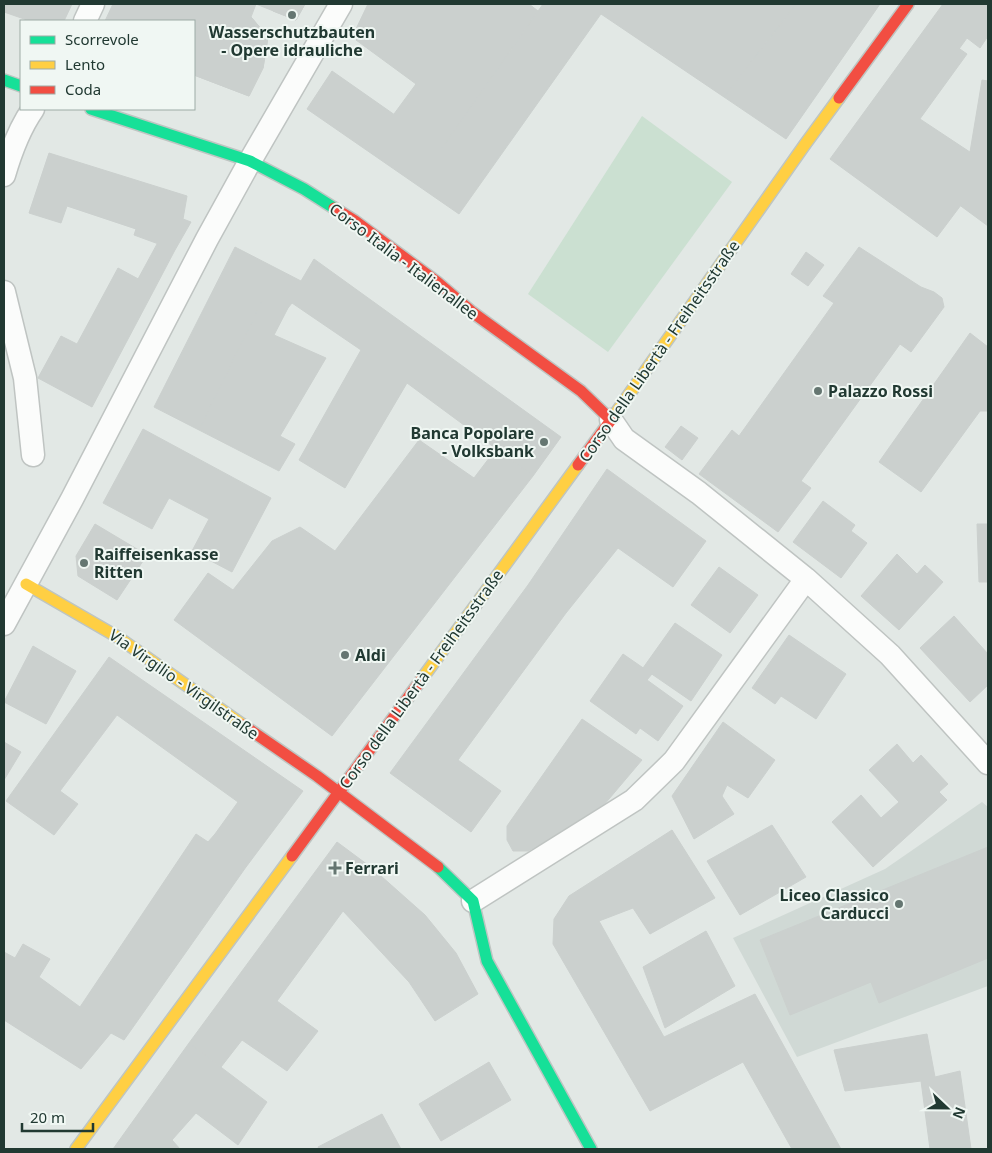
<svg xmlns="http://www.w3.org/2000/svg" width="992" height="1153" viewBox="0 0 992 1153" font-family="'Noto Sans',sans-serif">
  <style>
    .built { fill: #d0d9d5 }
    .green { fill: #cbe0d1 }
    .building { fill: #cbd0ce; stroke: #cbd0ce }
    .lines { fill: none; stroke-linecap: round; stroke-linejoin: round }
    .street-casing { stroke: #bfc4c2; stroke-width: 25 }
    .fast-casing { stroke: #bec5c2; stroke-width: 14 }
    .slow-casing { stroke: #bec5c2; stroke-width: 14 }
    .jam-casing { stroke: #bec5c2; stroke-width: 14 }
    .street { stroke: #fbfcfb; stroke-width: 22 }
    .fast { stroke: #16e098; stroke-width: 11 }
    .slow { stroke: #ffcf43; stroke-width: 11 }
    .jam { stroke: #f24e42; stroke-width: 11 }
    .poi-dot { fill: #657671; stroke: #f0f7f3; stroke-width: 2 }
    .labels { text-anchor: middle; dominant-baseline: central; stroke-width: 4; stroke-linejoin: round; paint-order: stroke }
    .poi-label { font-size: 16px; font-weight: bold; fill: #213932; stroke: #f0f7f3; text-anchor: start }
    .street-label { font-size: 16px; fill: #213932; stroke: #f0f7f3 }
  </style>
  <rect width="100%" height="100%" fill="#e2e8e5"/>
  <!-- built -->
  <path class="built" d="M982 802 988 807V986L797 1057 733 938 885 869Z"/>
  <!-- green -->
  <path class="green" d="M642 116 732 182 608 352 528 294Z"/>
  <!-- building -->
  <path class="building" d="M4 4H72L64 21H30L4 12Z
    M113 4H305L296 20 256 4 251 17 268 37 263 68 249 96 194 75V21H105Z
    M136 4H146L188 15 195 4H201L230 9 251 17 268 37 263 68 249 96 194 75V21H126Z
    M275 4H305L296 20 273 11Z
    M368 4H427L401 54 355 31Z
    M427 4H529L538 11 442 148 394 114 416 84 356 40 360 34 401 54Z
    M543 4H608L459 214 307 109 332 71 442 148Z
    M608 4H676L751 62 724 97 601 14Z
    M676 4H796L751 62Z
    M796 4H880L786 139 724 97Z
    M943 4H988V36L980 48 967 38 959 49 927 26Z
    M927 26 967 54 893 156 961 205 937 237 830 159Z
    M982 80 988 81V164L970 152Z
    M920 119 988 164V226L893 156Z
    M49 153 187 196 183 219 191 222 175 250 134 235 136 229 67 206 61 223 29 213Z
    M157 244 175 250 155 288 138 279Z
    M235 247 301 281 292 303 288 308 263 299 199 430 154 407Z
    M859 247 921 287 934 292 942 298 944 307 911 352 900 344 801 481 811 488 778 532 699 474 732 430 739 436 834 303 823 296Z
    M806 252 824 265 808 286 791 274Z
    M314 259 561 437 533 476 407 383 345 488 299 460 361 350 292 303 301 281Z
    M118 268 155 288 92 407 38 378 61 336 77 344Z
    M263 299 288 308 274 335 326 358 280 436 295 444 279 471 199 430Z
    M970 333 988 347V411H980L921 492 879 462Z
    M681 426 698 438 682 460 665 447Z
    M143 429 271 498 232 572 192 551 209 519 169 498 152 529 103 503Z
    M419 440 474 478 496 449 533 476 332 736 174 620 208 573 233 590 272 541 300 527 335 551Z
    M607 469 706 541 673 587 618 548 566 613 528 585Z
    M823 501 855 525 851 531 867 543 841 578 793 542Z
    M95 524 147 555 117 600 78 576 76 556Z
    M977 524H988V582H979Z
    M897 554 917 574 925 565 943 582 899 630 861 596Z
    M719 567 758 595 730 633 691 605Z
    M528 585 566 613 458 760 501 791 471 832 390 773Z
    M954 616 988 654V685L970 702 920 648Z
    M675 623 722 655 691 701 643 668Z
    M789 635 846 674 816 719 781 696 775 704 752 688Z
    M33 646 76 671 46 724 4 702Z
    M623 654 652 674 647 680 683 706 658 741 640 728 636 734 590 701Z
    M109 657 303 791 252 859 215 834 238 802 117 715 60 791 78 804 54 835 6 801Z
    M582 719 642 760 598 812 528 851H513L507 840V826Z
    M723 722 775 760 748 798 727 785 722 796 734 814 694 839 672 796Z
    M4 742 21 752 4 780Z
    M897 744 913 763 921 755 948 784 939 792 947 800 873 867 832 822 861 795 881 818 899 802 869 770Z
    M772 825 806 877 740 915 707 861Z
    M672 830 715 898 650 934 633 908 599 921 664 1037 755 994 841 1149H792L743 1062 650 1111 553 944 554 919 569 896Z
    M196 834 246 867 124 1040 111 1033 81 1069 4 1020V952L15 958 23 944 50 959 39 977 80 1007Z
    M215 834 252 859 246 867 208 842Z
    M337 842 372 868 425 915 456 953 478 994 435 1021 409 982 343 911 277 1001 318 1031 287 1071 242 1040 221 1067 189 1043Z
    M988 847V958L879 1003 871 982 790 1015 760 940Z
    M706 931 735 986 665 1028 643 967Z
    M927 1034 935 1077 960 1071 971 1149H930L921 1081 845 1091 834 1050Z
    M189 1043 267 1102 238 1145 196 1113 172 1140 180 1149H113Z
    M489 1062 511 1100 441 1141 419 1104Z
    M382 1114 401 1149H319L318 1147Z"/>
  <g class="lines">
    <!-- street casing -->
    <g class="street-casing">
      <path id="street" d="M85 21 93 4
        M4 175C11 151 19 129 33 109
        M4 292 25 378 33 455
        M611 420 624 439 699 493 806 579 890 655 988 763
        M4 624 72 499 207 239 250 161 341 4
        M473 901 634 800 674 761 806 579"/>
    </g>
    <!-- fast casing -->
    <g class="fast-casing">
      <path id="fast" d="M4 80 21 86
        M91 109 250 161 304 189 334 208
        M438 867 473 901 487 961 591 1149"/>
    </g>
    <!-- slow casing -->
    <g class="slow-casing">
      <path id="slow" d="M611 420 806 143 839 98
        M26 584 116 636 243 725
        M421 680 578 465
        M76 1149 292 856"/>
    </g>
    <!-- jam casing -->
    <g class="jam-casing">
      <path id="jam" d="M839 98 908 4
        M334 208 355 221 437 282 472 312 581 391 611 420 578 465
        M243 725 317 776 438 867
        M292 856 421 680"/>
    </g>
    <!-- street -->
    <use href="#street" class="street"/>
    <!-- fast -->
    <use href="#fast" class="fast"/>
    <!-- slow -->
    <use href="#slow" class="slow"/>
    <!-- jam -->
    <use href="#jam" class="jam"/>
  </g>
  <!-- markers -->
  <g class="poi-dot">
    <circle cx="292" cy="15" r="5"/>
    <circle cx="818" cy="391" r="5"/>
    <circle cx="544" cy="442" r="5"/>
    <circle cx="84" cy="563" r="5"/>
    <circle cx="345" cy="655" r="5"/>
    <path d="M332.5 860.5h5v5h5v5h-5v5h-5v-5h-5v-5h5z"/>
    <circle cx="899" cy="904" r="5"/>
  </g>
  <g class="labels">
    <!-- poi labels -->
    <g class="poi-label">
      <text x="292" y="32" text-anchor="middle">Wasserschutzbauten<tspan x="292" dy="18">- Opere idrauliche</tspan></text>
      <text x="828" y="391">Palazzo Rossi</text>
      <text x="534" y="433" text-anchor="end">Banca Popolare<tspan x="534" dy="18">- Volksbank</tspan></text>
      <text x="94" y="554">Raiffeisenkasse<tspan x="94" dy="18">Ritten</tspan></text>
      <text x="355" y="655">Aldi</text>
      <text x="345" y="868">Ferrari</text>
      <text x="889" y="895" text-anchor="end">Liceo Classico<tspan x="889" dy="18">Carducci</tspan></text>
    </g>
    <!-- street labels -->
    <g class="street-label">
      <text transform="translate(404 261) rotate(37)">Corso Italia - Italienallee</text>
      <text transform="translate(659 351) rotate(-55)">Corso della Libertà - Freiheitsstraße</text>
      <text transform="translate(421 679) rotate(-54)">Corso della Libertà - Freiheitsstraße</text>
      <text transform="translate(184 684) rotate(35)">Via Virgilio - Virgilstraße</text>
    </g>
  </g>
  <!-- border -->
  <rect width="992" height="1153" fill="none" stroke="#213932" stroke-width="10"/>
  <!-- legend -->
  <rect x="20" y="20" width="175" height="90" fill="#f0f7f3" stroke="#9daba6"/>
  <rect x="30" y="36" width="25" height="8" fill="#16e098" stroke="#9daba6"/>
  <text x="65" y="45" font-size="15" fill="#213932">Scorrevole</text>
  <rect x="30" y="61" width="25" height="8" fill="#ffcf43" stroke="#9daba6"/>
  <text x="65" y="70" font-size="15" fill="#213932">Lento</text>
  <rect x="30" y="86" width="25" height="8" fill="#f24e42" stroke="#9daba6"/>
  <text x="65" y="95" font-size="15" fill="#213932">Coda</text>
  <!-- north arrow -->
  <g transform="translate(947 1108) rotate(112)" stroke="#f0f7f3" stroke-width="4" paint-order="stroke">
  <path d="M0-4L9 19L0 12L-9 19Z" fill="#213932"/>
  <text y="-8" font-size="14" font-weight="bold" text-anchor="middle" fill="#213932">N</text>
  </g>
  <!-- scale -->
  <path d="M22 1123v8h71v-8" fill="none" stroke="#213932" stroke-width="2.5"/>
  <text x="30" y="1123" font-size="15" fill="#213932" stroke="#f0f7f3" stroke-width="4" paint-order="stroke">20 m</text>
</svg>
